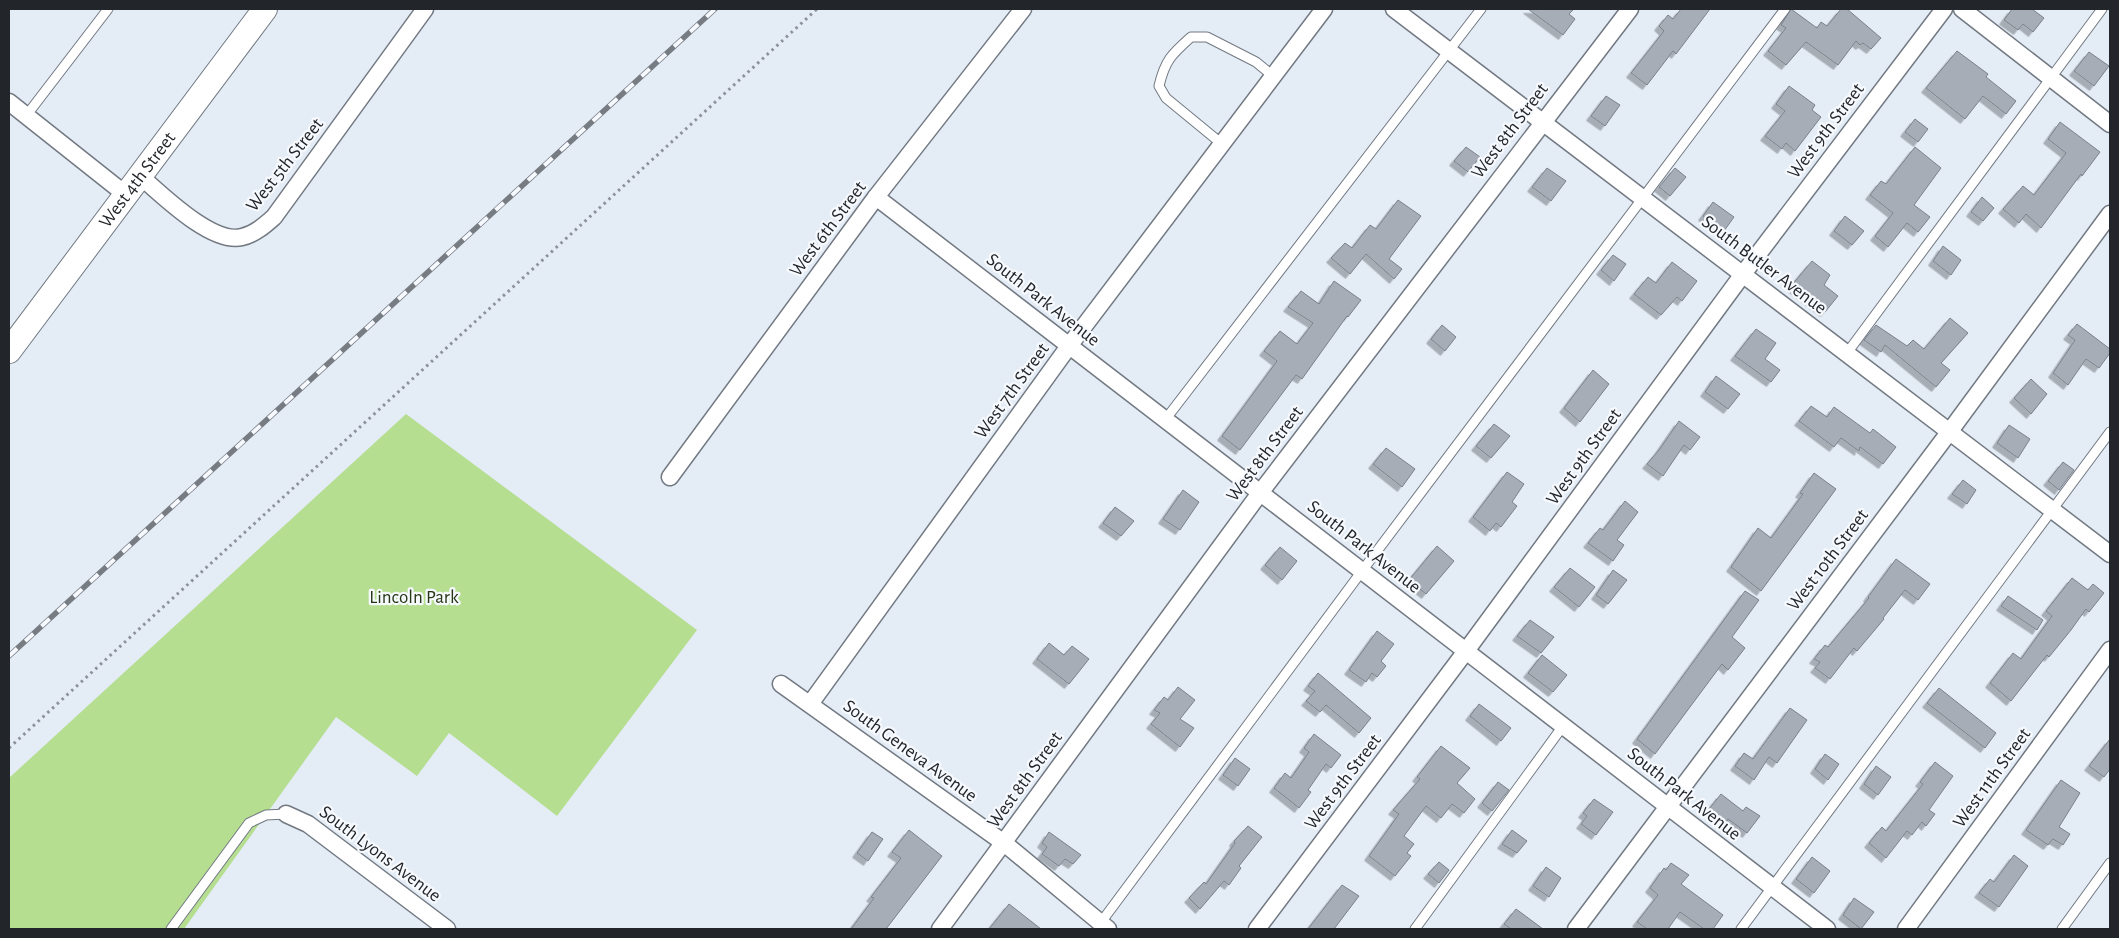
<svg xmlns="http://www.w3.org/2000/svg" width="2119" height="938" font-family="'Alegreya Sans',sans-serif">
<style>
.green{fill:#b5de91}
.building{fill:#a6adb7;stroke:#7a818a;filter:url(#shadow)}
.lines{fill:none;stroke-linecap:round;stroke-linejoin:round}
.service-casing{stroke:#727982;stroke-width:11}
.minor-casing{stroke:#727982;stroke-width:19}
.secondary-casing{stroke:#727982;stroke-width:26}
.path{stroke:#8d929a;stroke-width:3;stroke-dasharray:2.5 4;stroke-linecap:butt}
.service{stroke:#fff;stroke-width:9}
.minor{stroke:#fff;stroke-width:16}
.secondary{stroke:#fff;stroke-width:24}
.rail-casing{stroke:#777c83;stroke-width:5.5}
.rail{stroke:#f6f9fd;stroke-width:4;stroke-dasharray:11;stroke-linecap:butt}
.labels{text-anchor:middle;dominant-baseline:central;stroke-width:4.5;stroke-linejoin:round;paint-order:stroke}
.street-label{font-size:19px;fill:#222529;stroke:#f6f9fd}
.park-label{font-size:19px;fill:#263715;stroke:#f6f9fd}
</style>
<defs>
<filter id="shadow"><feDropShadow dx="-4.5" dy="4.5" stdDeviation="0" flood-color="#0004"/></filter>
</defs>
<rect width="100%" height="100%" fill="#e4ecf6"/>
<polygon class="green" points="406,414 697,630 557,816 449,733 417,776 336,717 184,929 9,929 9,778"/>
<g class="building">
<polygon points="1528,9 1574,9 1569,14 1575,19 1563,35"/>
<polygon points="1681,9 1710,9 1676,54 1673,51 1647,85 1631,73 1664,31 1659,26 1668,15 1673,19"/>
<polygon points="1791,9 1817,28 1821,22 1827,26 1841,9 1847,9 1881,38 1871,49 1863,43 1860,45 1856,41 1838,65 1806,42 1786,65 1768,51 1786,28 1781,25"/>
<polygon points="2012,9 2032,9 2044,18 2033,32 2023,24 2018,30 2004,20"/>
<polygon points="1957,51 1988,74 1986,77 2016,101 2006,114 1983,96 1965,119 1926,88"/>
<polygon points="2089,52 2109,66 2094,86 2074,71"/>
<polygon points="1789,86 1815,105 1812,110 1821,117 1795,151 1786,143 1782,149 1765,136 1785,111 1776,104"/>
<polygon points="1606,96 1620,105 1605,126 1591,116"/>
<polygon points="1915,119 1928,129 1918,142 1905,132"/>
<polygon points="2060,122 2100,152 2082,176 2081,174 2041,228 2026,214 2019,223 2003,209 2023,186 2034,195 2066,153 2048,139"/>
<polygon points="1466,147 1480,157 1468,172 1454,161"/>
<polygon points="1915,147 1941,168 1914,205 1930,217 1918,232 1907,223 1888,247 1875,236 1893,213 1870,195 1881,181 1886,184"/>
<polygon points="1547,168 1566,181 1551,201 1532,187"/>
<polygon points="1675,168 1686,177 1670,196 1659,187"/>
<polygon points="1982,197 1994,208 1983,221 1971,212"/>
<polygon points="1398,200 1421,216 1389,259 1402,269 1394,279 1366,254 1350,274 1331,258 1345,243 1352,248 1370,225 1376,229"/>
<polygon points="1713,202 1734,217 1724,231 1703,216"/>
<polygon points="1845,216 1864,231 1852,245 1834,231"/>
<polygon points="1943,246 1961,260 1951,275 1933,261"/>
<polygon points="1613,255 1626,264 1614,281 1601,270"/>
<polygon points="1812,261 1830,275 1824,285 1838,296 1825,312 1791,286"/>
<polygon points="1672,262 1697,281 1682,301 1677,297 1661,315 1634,294 1648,277 1656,283"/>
<polygon points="1334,281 1361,300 1348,317 1347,316 1302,379 1296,375 1240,450 1222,436 1277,361 1264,351 1280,331 1297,344 1313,323 1288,307 1301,291 1319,304"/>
<polygon points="1950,318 1968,333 1941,363 1950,370 1936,387 1885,345 1881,352 1864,340 1876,325 1907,346 1913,340 1924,349"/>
<polygon points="2077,324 2110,349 2110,353 2099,368 2086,359 2068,385 2053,373 2075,340 2068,335"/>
<polygon points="1442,325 1456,337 1445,351 1431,339"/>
<polygon points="1756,329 1776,343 1765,359 1780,370 1771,382 1735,356"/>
<polygon points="1593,370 1609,384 1580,422 1564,408"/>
<polygon points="1716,376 1740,394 1728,409 1705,392"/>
<polygon points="2031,379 2047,394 2031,414 2014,398"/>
<polygon points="1811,406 1827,417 1834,407 1870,433 1873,429 1896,447 1883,464 1860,447 1859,451 1841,438 1834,447 1799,421"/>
<polygon points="1679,421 1700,437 1690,450 1684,445 1663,476 1647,464 1659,450"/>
<polygon points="1494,424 1510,436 1491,458 1476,446"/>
<polygon points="2009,425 2030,439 2018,458 1997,443"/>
<polygon points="1386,448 1415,469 1402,487 1373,464"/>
<polygon points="2063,462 2074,470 2059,490 2048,481"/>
<polygon points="1507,472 1524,484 1512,502 1517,506 1501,527 1496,523 1490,531 1473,517"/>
<polygon points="1814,473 1836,489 1761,591 1731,567 1758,528 1771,538 1803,494 1800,493"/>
<polygon points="1963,480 1976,490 1967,504 1952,494"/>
<polygon points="1183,490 1199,502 1180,530 1163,519"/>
<polygon points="1625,501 1638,512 1617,540 1624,545 1613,561 1588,543 1600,528 1603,530"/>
<polygon points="1115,507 1134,521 1121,536 1103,523"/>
<polygon points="1437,546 1454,561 1426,594 1409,580"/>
<polygon points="1280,547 1297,561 1282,580 1265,565"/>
<polygon points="1896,559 1930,584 1918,600 1905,590 1883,618 1884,619 1857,651 1854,648 1830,679 1815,668 1820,662 1814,659 1825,645 1828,647 1869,598 1868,597"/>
<polygon points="1570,568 1595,587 1579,607 1554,587"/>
<polygon points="1613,570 1627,580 1608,604 1596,595"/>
<polygon points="2072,578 2088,590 2093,584 2104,593 2089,612 2086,609 2071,630 2049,657 2047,655 2011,701 1990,683 2013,653 2021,659 2052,616 2046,611"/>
<polygon points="1745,591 1759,600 1732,637 1745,648 1728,670 1722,664 1655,754 1637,739"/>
<polygon points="2008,596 2043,620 2037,630 2001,606"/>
<polygon points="1530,620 1554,637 1541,653 1517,636"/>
<polygon points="1377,631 1394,644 1381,661 1386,666 1377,677 1372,673 1366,682 1349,670"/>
<polygon points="1049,643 1064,655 1072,646 1089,659 1069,684 1037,659"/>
<polygon points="1542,655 1567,675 1553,692 1528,673"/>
<polygon points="1318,673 1371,718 1359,733 1326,705 1320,712 1306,701 1315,691 1308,686"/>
<polygon points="1178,687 1195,700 1180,719 1194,728 1180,747 1151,724 1160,713 1154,710 1164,697 1168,700"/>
<polygon points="1939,688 1996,733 1985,748 1927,703"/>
<polygon points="1479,704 1511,728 1501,741 1470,716"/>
<polygon points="1790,708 1807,720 1777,763 1769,757 1754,780 1735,766 1744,753 1753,759"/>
<polygon points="1314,734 1341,755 1331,768 1326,764 1308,790 1311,792 1299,808 1274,788 1285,773 1291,778 1309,752 1304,748"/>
<polygon points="2110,739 2110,769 2104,777 2089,766"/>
<polygon points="1441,746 1470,768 1457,783 1475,799 1464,813 1452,804 1441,818 1426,806 1404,836 1414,844 1407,853 1411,856 1395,876 1369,856 1399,814 1393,810 1420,779 1417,777"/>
<polygon points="1825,754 1839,764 1828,780 1815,769"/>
<polygon points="1235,758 1250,769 1238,786 1223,775"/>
<polygon points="1935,762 1953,776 1929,810 1935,814 1926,826 1922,822 1912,835 1907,831 1886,858 1869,843 1882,827 1886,831 1923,784 1920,782"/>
<polygon points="1876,766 1891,777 1878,795 1864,784"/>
<polygon points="2061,780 2080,793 2059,827 2070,834 2063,845 2053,839 2048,845 2026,830"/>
<polygon points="1498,782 1509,790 1492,811 1482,803"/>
<polygon points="1721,794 1743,811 1746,807 1760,816 1747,833 1728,819 1726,823 1709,809"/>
<polygon points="1594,799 1613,812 1596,835 1581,824 1587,816 1583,813"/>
<polygon points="1248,826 1262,837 1239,866 1241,868 1229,885 1224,881 1200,909 1189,898 1204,882 1206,884 1235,843 1234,841"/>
<polygon points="909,830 942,856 886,929 851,929 874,898 871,897 901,858 892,852"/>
<polygon points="1512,830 1527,841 1517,853 1502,844"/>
<polygon points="872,832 883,839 868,861 857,853"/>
<polygon points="1049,832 1081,855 1073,864 1065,859 1059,866 1042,854 1047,847 1042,843"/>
<polygon points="2014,855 2028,866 1999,907 1979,893 1990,879 1994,882"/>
<polygon points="1812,857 1830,871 1814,893 1796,879"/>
<polygon points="1439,862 1449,870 1439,883 1428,874"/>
<polygon points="1671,863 1689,875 1681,884 1723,915 1713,929 1704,929 1680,912 1668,929 1647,929 1637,922 1658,895 1650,888 1664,868 1666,870"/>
<polygon points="1546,867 1561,878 1549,897 1533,886"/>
<polygon points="1342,885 1359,896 1334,929 1308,929"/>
<polygon points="1854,898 1874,912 1861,929 1843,915"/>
<polygon points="1009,904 1041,929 989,929"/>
<polygon points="1516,909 1543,929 1511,929 1504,924"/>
</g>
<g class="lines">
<defs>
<g id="service">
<polyline points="26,116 108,9"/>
<path d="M1222 144 1166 98 1159 86C1165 60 1172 54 1191 37H1207L1256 62 1273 76"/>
<polyline points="1847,353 2102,9"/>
<polyline points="1165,420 1481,9"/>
<polyline points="1099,925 1362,571 1785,9"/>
<polyline points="171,929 249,823 266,815 286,814"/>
<polyline points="1415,929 1563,726"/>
<polyline points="1741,929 2110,432"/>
<polyline points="2062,929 2110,863"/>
</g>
<g id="minor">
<polyline points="1394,9 2110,554"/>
<polyline points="1962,9 2110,124"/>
<polyline points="9,102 125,194"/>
<path d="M139 175C161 194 212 245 242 237 255 234 265 225 274 217L425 9"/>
<polyline points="876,197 1827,929"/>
<polyline points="670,477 876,197 1023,9"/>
<polyline points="781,684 1004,843 1108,929"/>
<polyline points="810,704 1069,346 1324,9"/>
<polyline points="286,814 308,824 447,929"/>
<polyline points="940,929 1260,493 1630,9"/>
<polyline points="1257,929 1466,651 1743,274 1944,9"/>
<polyline points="1576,929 1950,431 2110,214"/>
<polyline points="1906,929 2110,650"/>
</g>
<g id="secondary">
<path id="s1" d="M9 351 265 9"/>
</g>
</defs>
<use href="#service" class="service-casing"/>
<use href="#minor" class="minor-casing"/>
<use href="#secondary" class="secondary-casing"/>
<polyline class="path" points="9,748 817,9"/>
<use href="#service" class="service"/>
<use href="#minor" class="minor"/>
<use href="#secondary" class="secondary"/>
<defs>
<polyline id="rail" points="9,656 715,9"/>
</defs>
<use href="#rail" class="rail-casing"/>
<use href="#rail" class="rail"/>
</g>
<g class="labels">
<g class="street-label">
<text transform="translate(1510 131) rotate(-53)">West 8th Street</text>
<text transform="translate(1826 131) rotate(-53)">West 9th Street</text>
<text transform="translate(285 165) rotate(-52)">West 5th Street</text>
<text stroke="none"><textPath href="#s1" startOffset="214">West 4th Street</textPath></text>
<text transform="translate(828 229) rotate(-53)">West 6th Street</text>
<text transform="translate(1764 265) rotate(37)">South Butler Avenue</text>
<text transform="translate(1043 300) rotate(38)">South Park Avenue</text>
<text transform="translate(1012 391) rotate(-54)">West 7th Street</text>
<text transform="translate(1265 454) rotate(-53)">West 8th Street</text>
<text transform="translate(1584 457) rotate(-54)">West 9th Street</text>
<text transform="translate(1364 547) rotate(38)">South Park Avenue</text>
<text transform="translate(1828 560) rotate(-53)">West 10th Street</text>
<text transform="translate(910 751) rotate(36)">South Geneva Avenue</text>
<text transform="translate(1992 778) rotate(-54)">West 11th Street</text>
<text transform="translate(1025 780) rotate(-54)">West 8th Street</text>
<text transform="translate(1343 782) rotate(-53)">West 9th Street</text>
<text transform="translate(1684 794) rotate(38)">South Park Avenue</text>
<text transform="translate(380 854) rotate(37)">South Lyons Avenue</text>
</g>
<g class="park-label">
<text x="414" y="597">Lincoln Park</text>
</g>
</g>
<rect width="2119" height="938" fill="none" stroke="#222529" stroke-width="20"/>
</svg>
